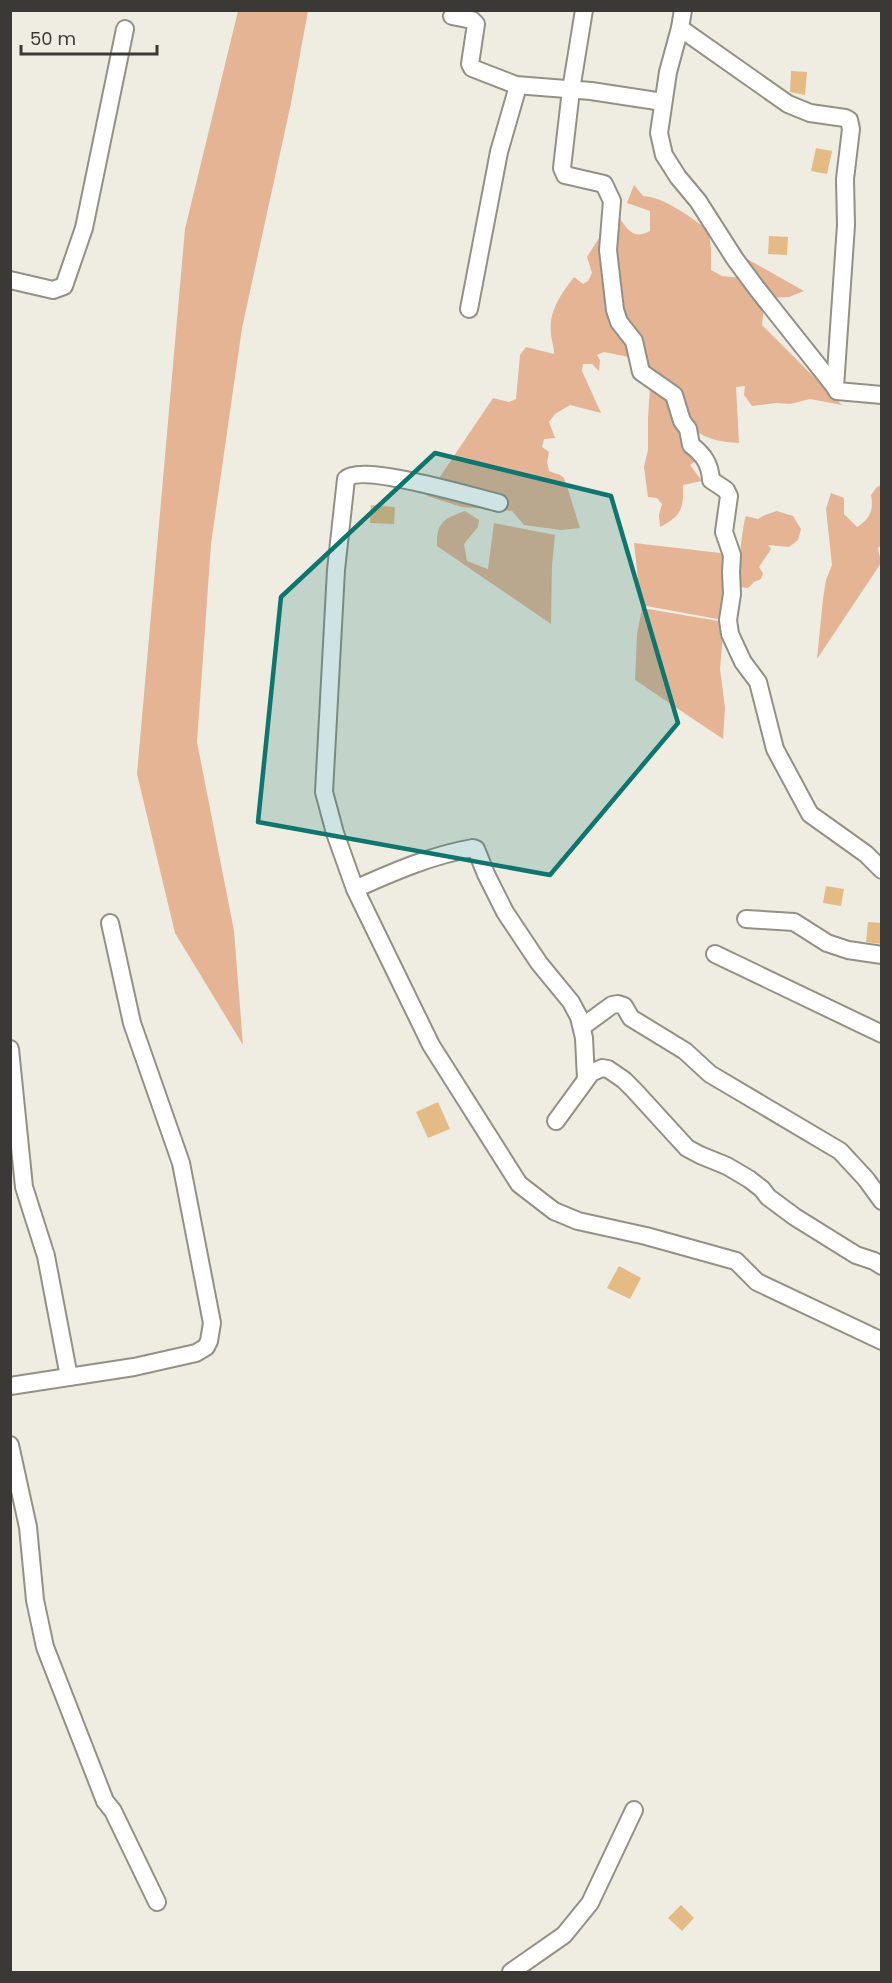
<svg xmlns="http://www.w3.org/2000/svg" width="892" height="1983" font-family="Poppins,sans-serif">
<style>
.green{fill:#e4b495}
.building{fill:#e4bb84}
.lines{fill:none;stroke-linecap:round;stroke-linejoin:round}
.street-casing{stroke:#939086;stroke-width:20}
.street{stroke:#fff;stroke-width:16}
.marked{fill:#0f766e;fill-opacity:0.2;stroke:#0f766e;stroke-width:4.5;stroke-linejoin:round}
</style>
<rect width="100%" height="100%" fill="#efece1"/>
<g class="green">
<polygon points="238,11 308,11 291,103 242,328 211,544 197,742 234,931 243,1045 175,933 137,774 185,229"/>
<path d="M634 185 643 196C667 198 689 217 709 230L711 250V270L722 276 742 278V256L804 291 789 297 765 298 762 325 842 405 810 399 790 404 776 403 752 406 744 395 745 386 736 387 739 443C721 442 708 440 693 429L698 459 690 465 702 481 683 485C684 509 681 516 660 527L659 515 662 504 657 498 648 497 644 467 648 450V418L650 388 638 359 604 352 597 355 600 360 599 371 592 364H583L582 371 601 413 570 405 555 414 549 422 555 438 544 439 542 447 549 452 547 462 549 471C553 473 560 474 563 477 566 479 577 520 580 528L561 530 524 525 512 511 462 507 427 496 493 398 509 402 516 399 520 355 526 347 554 354C554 346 552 342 551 335 548 312 561 294 574 277L583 284 588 281 592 273 587 257 615 213C626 224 630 242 650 231V211L627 203Z"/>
<path d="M881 485V545L878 548 881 563 817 659 823 599 826 580 832 565 826 509 831 493 844 498V514L857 527C870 519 874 510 871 495L877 487Z"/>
<path d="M465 511 479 520 478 527 464 544 467 561 488 569 494 523 555 535 552 565 551 624 437 546C436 523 444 518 465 511Z"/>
<path d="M777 511 793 516 801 529 798 540 789 547 768 545 771 549 759 567 763 573 761 579 754 582 748 588 740 587C737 579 742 525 746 516L758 519 765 515Z"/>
<polygon points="634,543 729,554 723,620 641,605"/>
<polygon points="642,608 724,622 720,669 725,708 723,739 635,680 637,634"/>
</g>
<g class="building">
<polygon points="791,71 807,72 805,95 790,92"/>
<polygon points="816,148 832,151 827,174 811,171"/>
<polygon points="769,236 788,237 787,255 768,254"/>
<polygon points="371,505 395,507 394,524 370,523"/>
<polygon points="826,886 844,889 841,906 823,903"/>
<polygon points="868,922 882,923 882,944 866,942"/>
<polygon points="438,1102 450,1129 428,1138 416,1112"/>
<polygon points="619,1266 641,1278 630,1299 607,1288"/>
<polygon points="681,1905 694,1918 682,1931 668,1918"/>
</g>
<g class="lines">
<defs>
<g id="street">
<path d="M584 10 571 90 562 168 565 175 604 184 612 201 608 250 615 310 619 322 634 341 641 372 674 395 682 421 688 429 691 445C704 455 710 464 711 480L726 490 729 496 724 532 732 555 731 572 732 594 728 620 730 634 743 662 758 682 775 749 810 814 866 854 882 870"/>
<polyline points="683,10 680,28 788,104 810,113 845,118 849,120 851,129 845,179 846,225 835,387 837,391 882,395"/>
<polyline points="452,16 472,20 476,24 470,64 472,68 516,85 591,91 663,102"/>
<polyline points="680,28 668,72 659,133 664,155 678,177 698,201 735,259 758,290 835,387"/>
<polyline points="10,280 53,290 64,286 84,228 125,29"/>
<polyline points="469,309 499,152 516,93 516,85"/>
<path d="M499 503C474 497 362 463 346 479L336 570 324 792 335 833 355 889 431 1045 519 1184 554 1211 578 1221 646 1236 736 1261 757 1282 882 1341"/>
<path d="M355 889C393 872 432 855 473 848L476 849 486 874 505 912 539 963 571 1002 579 1017 584 1038 586 1079"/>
<polyline points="746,919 794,922 827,943 848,950 882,955"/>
<polyline points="715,954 882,1034"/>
<polyline points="582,1027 612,1005 618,1004 624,1006 631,1018 685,1051 710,1074 840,1151 866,1179 882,1201"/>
<polyline points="10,1049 24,1187 46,1256 69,1377"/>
<polyline points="556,1121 591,1073 602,1068 608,1069 624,1080 634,1090 687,1148 700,1155 727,1166 749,1179 762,1189 768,1197 795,1217 856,1255 874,1261 882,1266"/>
<polyline points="10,1386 134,1367 196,1353 206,1347 209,1341 212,1323 181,1163 132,1023 110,923"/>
<polyline points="10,1445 28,1527 35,1600 45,1647 105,1801 113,1811 157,1902"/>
<polyline points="511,1972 564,1935 590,1903 634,1810"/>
</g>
</defs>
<use href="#street" class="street-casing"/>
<use href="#street" class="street"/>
</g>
<path class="marked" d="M435 453 611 496 678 723 550 875 258 822 281 597Z"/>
<rect width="892" height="1983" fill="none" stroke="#3a3935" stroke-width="24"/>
<path d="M21 45v9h136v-9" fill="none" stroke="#3a3935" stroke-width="3"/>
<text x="30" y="45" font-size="18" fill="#3a3935" stroke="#efece1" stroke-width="4.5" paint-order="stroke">50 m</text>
</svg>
